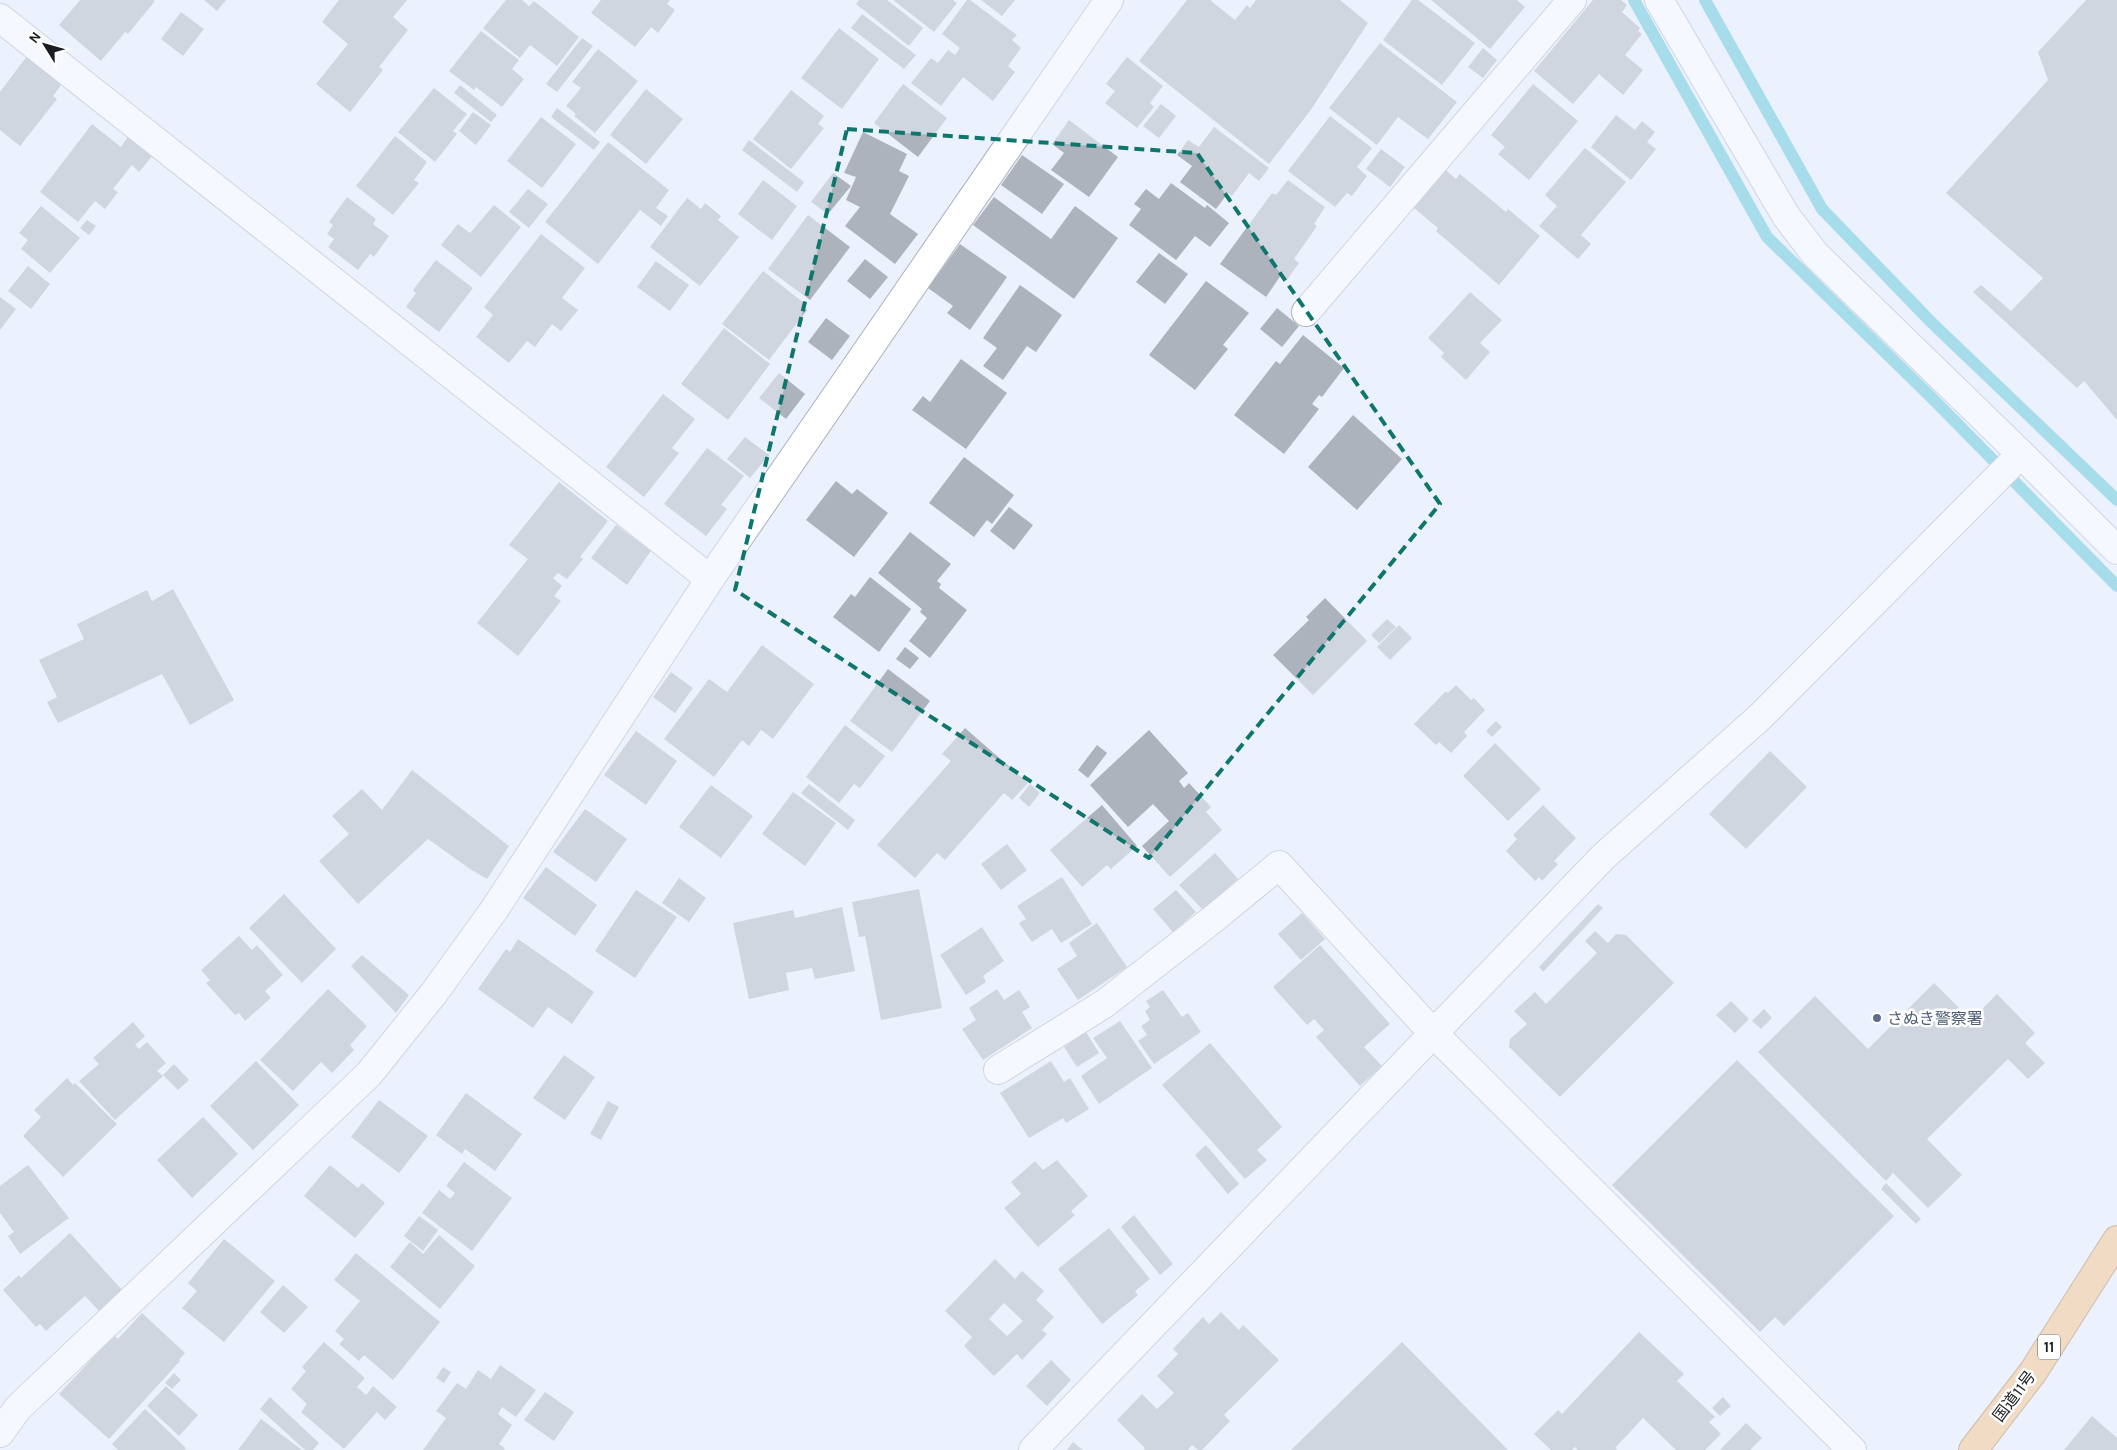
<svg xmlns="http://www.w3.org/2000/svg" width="2117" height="1450" font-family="Karla,'Noto Sans JP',sans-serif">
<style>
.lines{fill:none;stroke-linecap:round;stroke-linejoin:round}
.stream{stroke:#53c2d3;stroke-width:12}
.building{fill:#adb3bd;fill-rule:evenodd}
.minor-casing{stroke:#acb2bd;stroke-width:30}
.trunk-casing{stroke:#a77b49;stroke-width:30}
.minor{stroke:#fff;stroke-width:28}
.trunk{stroke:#f6be7f;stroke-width:28}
.marked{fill:none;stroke:#0f766e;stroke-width:4;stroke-dasharray:10 6;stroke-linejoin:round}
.service-dot{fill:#5c6f8a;stroke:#fff;stroke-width:2}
.labels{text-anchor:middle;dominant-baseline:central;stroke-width:5;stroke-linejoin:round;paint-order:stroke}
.shield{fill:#fff;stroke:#5f6062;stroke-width:1}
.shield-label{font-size:15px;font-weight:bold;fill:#1a1c1f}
.service-label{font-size:16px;fill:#4e5e75;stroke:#fff;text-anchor:start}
.street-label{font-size:16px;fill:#1a1c1f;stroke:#fff}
</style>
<rect width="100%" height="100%" fill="#ecf2fd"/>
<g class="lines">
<g class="stream">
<polyline points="1634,0 1767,237 1933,399 2117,586"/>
<polyline points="1705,0 1822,209 1931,322 2117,500"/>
</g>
</g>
<g class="building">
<polygon points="80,0 153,0 155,1 128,34 125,32 101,61 59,25"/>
<polygon points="204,0 226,0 217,11"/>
<polygon points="339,0 407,0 393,17 408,30 379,67 383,70 350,112 316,84 348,44 322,22"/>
<polygon points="506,0 522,0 529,6 534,1 579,37 557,66 530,45 520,58 483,28"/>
<polygon points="601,0 670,0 667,4 675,10 658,33 651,27 635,47 591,13"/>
<polygon points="859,0 887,0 923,28 909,46 856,4"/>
<polygon points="893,0 953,0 957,3 934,32"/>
<polygon points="967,0 970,0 1017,35 1012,40 1021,48 1008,66 1015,72 993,101 963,77 941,106 911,83 931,58 938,63 948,50 955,55 960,48 942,34"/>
<polygon points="981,0 1015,0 1002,16"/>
<polygon points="1187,0 1212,0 1211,1 1235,20 1247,5 1250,8 1256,0 1340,0 1368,23 1310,111 1269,164 1139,61"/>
<polygon points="1412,0 1418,0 1475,43 1442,85 1383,40"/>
<polygon points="1431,0 1517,0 1525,7 1490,49"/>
<polygon points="1593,0 1621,0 1627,5 1622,12 1640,28 1638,31 1642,34 1625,55 1643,70 1623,95 1599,74 1573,104 1534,71"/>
<polygon points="2086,0 2117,0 2117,420 2084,381 2077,388 1973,292 1981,285 2011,311 2043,278 1946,193 2048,80 2038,52"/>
<polygon points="181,12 204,29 183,56 161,39"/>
<polygon points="862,14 916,55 904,69 851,28"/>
<polygon points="839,28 879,59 842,109 801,78"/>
<polygon points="481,31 519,60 512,69 524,79 502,107 476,87 474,90 449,71"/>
<polygon points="582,38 593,46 557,92 546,84"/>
<polygon points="1380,43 1457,102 1428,139 1398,117 1377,145 1329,108"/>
<polygon points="1483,48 1497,60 1483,78 1468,67"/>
<polygon points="598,49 638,81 595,133 574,116 576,114 566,106 581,88 572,82"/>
<polygon points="27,56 62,84 53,96 57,99 20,146 0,130 0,92"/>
<polygon points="1127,57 1163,86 1150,103 1154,107 1137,128 1105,103 1115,91 1106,84"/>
<polygon points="903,84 947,118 918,157 874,123"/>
<polygon points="1533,84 1578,121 1529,180 1498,154 1505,147 1491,135"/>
<polygon points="460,85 497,115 491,122 454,93"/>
<polygon points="434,88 467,114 453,131 457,134 435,162 398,132"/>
<polygon points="646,89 683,119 646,164 610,135"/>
<polygon points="791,90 824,116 818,124 824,128 791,169 753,139"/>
<polygon points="1161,104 1176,116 1159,138 1143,126"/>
<polygon points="557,108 600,142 594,150 551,117"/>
<polygon points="473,112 491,125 476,145 459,131"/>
<polygon points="1616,115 1635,130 1642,121 1655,132 1647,142 1656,149 1631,180 1591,147"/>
<polygon points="1330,116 1372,148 1357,167 1367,176 1352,196 1347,193 1335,207 1288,171"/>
<polygon points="541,117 576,144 542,188 507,161"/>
<polygon points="1069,120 1118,157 1089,197 1051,170 1064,153 1052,144"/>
<polygon points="92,124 121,147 129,135 154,154 139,172 132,165 113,189 118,192 105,209 95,201 78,222 40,192"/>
<polygon points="1214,127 1269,168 1259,181 1249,173 1232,196 1228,193 1216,209 1180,182 1192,166 1177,155 1188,140 1199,147"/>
<polygon points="863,132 907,154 899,171 909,176 890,214 918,234 895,264 845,226 860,207 846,200 856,177 844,173"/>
<polygon points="395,136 427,162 414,180 419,183 393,215 356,186"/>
<polygon points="749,140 804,182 797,192 742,150"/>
<polygon points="608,142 669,190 656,208 668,216 661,226 640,210 598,264 545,222"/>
<polygon points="1585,148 1626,182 1581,235 1591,244 1578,259 1539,226 1557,206 1545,195"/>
<polygon points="1381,149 1405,167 1390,187 1366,169"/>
<polygon points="1022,155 1064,184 1042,214 1001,185"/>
<polygon points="1446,170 1456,179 1460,174 1506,212 1508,209 1540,236 1499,285 1436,231 1438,228 1414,208"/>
<polygon points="833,173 851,186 828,214 811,202"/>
<polygon points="763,180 797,206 772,240 738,214"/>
<polygon points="1288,180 1325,207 1314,224 1317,226 1294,259 1299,263 1287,280 1281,275 1266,297 1220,264 1272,193 1276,195"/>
<polygon points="1171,183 1205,208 1207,205 1229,223 1210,247 1195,236 1176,260 1129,225 1141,209 1134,204 1146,189 1159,199"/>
<polygon points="528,189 548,204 529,228 509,212"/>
<polygon points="347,197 376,219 373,224 389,236 374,257 370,254 358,270 328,247 334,239 327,234 333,225 329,222"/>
<polygon points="994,197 1051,239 1075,206 1118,238 1074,299 973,225"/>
<polygon points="687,198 701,209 705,203 721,216 718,220 739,237 700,286 650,247"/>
<polygon points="494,205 521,227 481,277 441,245 458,224 470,233"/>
<polygon points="41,206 80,238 50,273 21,249 28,240 19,233"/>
<polygon points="808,215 850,247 810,300 768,269"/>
<polygon points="87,220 96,226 89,235 80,228"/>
<polygon points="541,234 585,268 562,298 578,310 561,331 552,324 535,347 527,341 509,363 476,337 493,315 484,307"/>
<polygon points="960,244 1007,277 970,330 947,313 953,306 928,288"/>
<polygon points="1159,253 1188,274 1165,304 1136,282"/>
<polygon points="865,259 888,277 870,299 847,281"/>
<polygon points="436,260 473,288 439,332 406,307 416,293 413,290"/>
<polygon points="656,261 689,285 670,311 637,287"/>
<polygon points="28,266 50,284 31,309 8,291"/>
<polygon points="763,271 804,303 802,306 807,310 769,360 722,324"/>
<polygon points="1206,281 1249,313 1223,345 1228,349 1195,390 1149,355"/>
<polygon points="1020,285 1062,315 1036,352 1027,346 1003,380 983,366 997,348 983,338"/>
<polygon points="1470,292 1502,320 1480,343 1490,352 1466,380 1441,357 1444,353 1428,338"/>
<polygon points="0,297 16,309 0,330"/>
<polygon points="1277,308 1299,326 1282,347 1260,329"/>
<polygon points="826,318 850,336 832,360 808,342"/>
<polygon points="724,328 770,364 728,420 681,384"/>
<polygon points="1303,335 1344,368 1322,397 1319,395 1312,404 1319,409 1284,454 1234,415 1276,361 1280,364"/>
<polygon points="961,359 1007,393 966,449 912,410 923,396 930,402"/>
<polygon points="779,373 805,394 786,419 759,398"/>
<polygon points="663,394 695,419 672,448 679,453 644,497 606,467"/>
<polygon points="1353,415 1402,459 1357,510 1308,467"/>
<polygon points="745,437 769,455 750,478 727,459"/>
<polygon points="707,448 744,476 721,505 727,509 706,536 664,504"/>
<polygon points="964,457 1014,495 992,524 987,520 974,537 929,503"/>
<polygon points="836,481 852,494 857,489 888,513 854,557 806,520"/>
<polygon points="559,482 608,521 580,557 583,559 567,579 558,573 553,578 562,586 554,596 561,601 518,656 477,623 528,559 509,545"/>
<polygon points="1009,507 1033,525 1014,550 990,531"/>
<polygon points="616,525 651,551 627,585 591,558"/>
<polygon points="910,532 951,564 937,581 941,584 939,588 967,610 930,658 909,641 927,618 920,612 922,609 878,573"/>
<polygon points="870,577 911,609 879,652 833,617 851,594 855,597"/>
<polygon points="173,589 234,700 190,725 162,674 58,723 47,702 57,697 39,660 84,639 77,624 147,590 152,601"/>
<polygon points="1325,598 1367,641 1313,695 1273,655 1309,620 1306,617"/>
<polygon points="1387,619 1396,627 1379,643 1371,635"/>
<polygon points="1399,625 1412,638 1390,660 1377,647"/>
<polygon points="762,645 814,684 773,739 761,730 749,746 742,740 714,777 664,739 709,679 727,692"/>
<polygon points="905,647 919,658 910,669 896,659"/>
<polygon points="888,669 930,701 892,752 850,721"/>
<polygon points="671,672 693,688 675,713 653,697"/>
<polygon points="1456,685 1471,700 1474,698 1485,710 1464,732 1467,736 1451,753 1439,742 1436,745 1414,724 1446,691 1448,693"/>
<polygon points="1496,721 1502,727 1492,737 1486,731"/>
<polygon points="845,725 885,756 860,788 854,784 839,803 806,777"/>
<polygon points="965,728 1028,783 1012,800 1004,793 945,860 937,853 915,878 877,845 951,761 942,754"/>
<polygon points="1149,730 1188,773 1179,781 1184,788 1189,783 1211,807 1206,812 1222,830 1170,877 1142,846 1169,821 1153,804 1128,827 1090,785"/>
<polygon points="636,731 677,761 646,805 604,775"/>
<polygon points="1495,743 1541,789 1508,821 1463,776"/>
<polygon points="1097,745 1107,753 1088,778 1078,770"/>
<polygon points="1770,751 1807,787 1746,849 1709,814"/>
<polygon points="412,770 509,846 487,879 470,869 428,839 358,904 319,861 349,834 332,816 362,789 382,810"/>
<polygon points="809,784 855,820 848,830 801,793"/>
<polygon points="1030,784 1040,793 1029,807 1019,798"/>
<polygon points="711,785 753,816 721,858 679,827"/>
<polygon points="793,792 836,823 805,866 762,834"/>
<polygon points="1102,805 1137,846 1111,869 1107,865 1082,887 1050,850"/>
<polygon points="1543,805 1576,838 1554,861 1558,864 1542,881 1539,877 1535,881 1506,851 1517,839 1513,835"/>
<polygon points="585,809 627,839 596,882 553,852"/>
<polygon points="1007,844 1027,870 1001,890 981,864"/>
<polygon points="1215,853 1238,879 1203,910 1179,885"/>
<polygon points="546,867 597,905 575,936 523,898"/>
<polygon points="1062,877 1092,924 1061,943 1052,929 1032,942 1019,923 1026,919 1017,906"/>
<polygon points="679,878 706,898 689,922 662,903"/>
<polygon points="919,889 942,1008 881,1020 865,936 859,937 852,902"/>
<polygon points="636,890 677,917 635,978 595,951"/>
<polygon points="1176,890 1196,912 1173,932 1153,909"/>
<polygon points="284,894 336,949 302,983 249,928"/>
<polygon points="1598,904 1603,908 1543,972 1539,967"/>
<polygon points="842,907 855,971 815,979 812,968 786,973 789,990 749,999 733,923 793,910 795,918"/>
<polygon points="1302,913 1325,939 1301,960 1278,934"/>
<polygon points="1097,923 1127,967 1078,1000 1057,969 1077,956 1069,943"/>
<polygon points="982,927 1004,961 983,976 986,982 966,995 940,955"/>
<polygon points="1595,931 1608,943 1616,934 1626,935 1674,983 1560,1097 1509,1047 1510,1039 1527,1024 1514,1011 1535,992 1546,1004 1597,953 1585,941"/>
<polygon points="239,936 252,950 257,945 283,975 265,991 271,998 245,1021 239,1013 235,1015 206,983 210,980 201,970"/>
<polygon points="518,939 594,992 572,1024 548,1007 533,1028 478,989 506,949 510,952"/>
<polygon points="1320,945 1390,1024 1364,1047 1382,1066 1360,1086 1316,1037 1324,1030 1314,1019 1307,1025 1273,987"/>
<polygon points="362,955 409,995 396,1013 351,966"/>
<polygon points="1934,983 1971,1020 1997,994 2035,1033 2025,1043 2045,1063 2028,1079 2008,1059 1927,1139 1962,1175 1928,1208 1893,1173 1886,1181 1758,1052 1815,996 1868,1049"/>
<polygon points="328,989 367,1026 350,1045 354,1050 332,1073 321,1062 293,1091 260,1060"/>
<polygon points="997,989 1004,1000 1019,990 1030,1007 1022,1012 1032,1028 983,1060 962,1029 976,1020 969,1008"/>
<polygon points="1163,990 1182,1017 1188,1013 1201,1032 1154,1064 1138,1041 1147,1035 1141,1026 1150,1020 1145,1011 1150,1007 1146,1001"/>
<polygon points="1731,1001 1749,1019 1735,1033 1716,1015"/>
<polygon points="1764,1009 1772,1018 1761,1029 1752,1021"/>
<polygon points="1120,1021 1152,1068 1099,1104 1081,1076 1107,1058 1093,1038"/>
<polygon points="133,1022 145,1036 135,1045 139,1049 147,1042 166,1063 157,1071 163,1076 115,1120 79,1081 99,1064 93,1058"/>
<polygon points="1086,1032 1099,1053 1077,1067 1064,1047"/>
<polygon points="1210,1043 1282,1127 1257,1150 1267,1160 1245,1179 1162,1085"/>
<polygon points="564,1055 595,1077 565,1120 533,1098"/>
<polygon points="1737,1060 1894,1216 1784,1326 1775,1317 1760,1332 1612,1185"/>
<polygon points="256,1061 299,1105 253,1150 210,1106"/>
<polygon points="1051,1061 1064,1082 1070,1078 1089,1109 1066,1123 1063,1118 1029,1138 1000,1093"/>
<polygon points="174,1064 189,1080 178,1090 163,1075"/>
<polygon points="67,1078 73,1085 75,1083 117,1124 63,1177 23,1136 41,1117 34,1110"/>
<polygon points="466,1093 522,1134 495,1171 465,1149 462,1154 436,1135"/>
<polygon points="379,1100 428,1136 399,1173 351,1137"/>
<polygon points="608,1101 619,1107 601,1140 590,1134"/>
<polygon points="203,1117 238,1154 192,1198 157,1160"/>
<polygon points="1206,1145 1239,1184 1228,1194 1195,1155"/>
<polygon points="1057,1160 1088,1196 1071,1211 1075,1215 1038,1247 1004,1208 1021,1194 1011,1182 1035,1161 1043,1170"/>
<polygon points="464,1162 512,1198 472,1251 422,1213 439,1190 450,1199 455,1193 446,1186"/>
<polygon points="28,1165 69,1218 20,1254 8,1236 14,1232 0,1213 0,1186"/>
<polygon points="330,1165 358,1188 362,1183 385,1203 355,1238 304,1196"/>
<polygon points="1886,1183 1921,1219 1916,1224 1881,1189"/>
<polygon points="1134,1215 1173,1264 1160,1275 1121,1227"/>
<polygon points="419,1216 438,1230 423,1251 404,1236"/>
<polygon points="1109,1228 1150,1279 1135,1291 1138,1295 1102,1324 1058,1269"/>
<polygon points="70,1233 124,1292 101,1313 85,1296 46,1331 40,1324 36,1327 3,1290 19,1275 21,1278"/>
<polygon points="439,1235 475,1266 440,1309 390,1267 410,1242 423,1254"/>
<polygon points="224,1239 275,1281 224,1342 182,1308 197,1291 188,1283"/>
<polygon points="356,1253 440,1322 393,1380 364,1355 359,1361 339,1344 344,1339 335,1331 360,1301 334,1280"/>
<path d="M995 1259 1015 1279 1022 1271 1044 1291 1036 1300 1054 1317 1042 1330 1047 1334 1022 1360 1017 1354 994 1376 964 1346 972 1337 945 1311ZM1004 1303 1023 1321 1007 1336 989 1319Z"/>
<polygon points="283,1285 308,1307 284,1333 260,1312"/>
<polygon points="1221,1312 1239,1330 1243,1325 1279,1360 1224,1415 1230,1421 1202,1450 1198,1450 1192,1445 1188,1450 1144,1450 1145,1448 1117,1420 1142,1394 1157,1409 1174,1393 1157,1376 1178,1354 1173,1349 1203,1317 1209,1324"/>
<polygon points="142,1313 185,1353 179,1360 180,1361 109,1439 59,1394 114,1335 118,1339"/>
<polygon points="1639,1332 1684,1374 1677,1381 1715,1417 1709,1422 1721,1434 1705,1450 1676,1450 1643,1418 1615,1448 1617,1450 1578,1450 1575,1447 1572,1450 1551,1450 1534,1434 1558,1410 1562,1414"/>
<polygon points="324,1342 365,1378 357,1387 366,1395 373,1386 397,1407 385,1420 377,1412 344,1449 301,1412 307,1404 291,1389 306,1371 302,1367"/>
<polygon points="1402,1342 1508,1450 1291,1450"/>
<polygon points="1051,1360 1071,1380 1047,1406 1026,1386"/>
<polygon points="500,1365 536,1390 516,1417 502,1407 498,1414 512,1425 499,1444 505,1448 504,1450 423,1450 446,1418 436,1411 457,1383 466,1389 478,1370 491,1379"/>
<polygon points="443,1367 451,1372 444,1383 436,1378"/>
<polygon points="174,1373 181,1380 172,1389 165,1383"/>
<polygon points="166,1386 198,1415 179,1436 147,1406"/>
<polygon points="545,1392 574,1412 554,1441 524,1420"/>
<polygon points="270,1397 319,1443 313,1450 305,1450 260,1409"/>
<polygon points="1723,1397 1731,1406 1720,1416 1712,1408"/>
<polygon points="145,1409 186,1448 184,1450 118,1450 112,1444"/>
<polygon points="2092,1416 2117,1438 2117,1450 2064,1450"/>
<polygon points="261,1419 302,1450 238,1450"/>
<polygon points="1746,1423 1762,1438 1750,1450 1720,1450"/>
<polygon points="1073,1442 1083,1450 1067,1450"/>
</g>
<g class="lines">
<defs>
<g id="minor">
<polyline points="1659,0 1786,216 1815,254 2021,454 2117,550"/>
<polyline points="0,18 710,579"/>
<polyline points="1306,312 1572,0"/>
<polyline points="998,1070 1104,1004 1212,920 1279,865 1433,1033 1852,1450"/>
<polyline points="0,1433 18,1408 369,1074 434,993 494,910 710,579 1109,0"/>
<polyline points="1033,1450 1603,857 1761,716 2021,454"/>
</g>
<polyline id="trunk" points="1973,1450 2033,1372 2117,1240"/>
</defs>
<use href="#minor" class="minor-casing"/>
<use href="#trunk" class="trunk-casing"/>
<use href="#minor" class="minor"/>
<use href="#trunk" class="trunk"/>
</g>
<path d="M0 0H2117V1450H0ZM847 129 1197 153 1440 504 1149 858 735 590Z" fill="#ecf2fd" fill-opacity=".55" fill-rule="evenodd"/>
<path class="marked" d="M847 129 1197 153 1440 504 1149 858 735 590Z"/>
<circle class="service-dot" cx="1877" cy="1018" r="5"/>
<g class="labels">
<rect class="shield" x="2038" y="1334.5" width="22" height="25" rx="4"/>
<g class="shield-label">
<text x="2049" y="1347">11</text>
</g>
<g class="service-label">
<text x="1887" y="1018">さぬき警察署</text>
</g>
<g class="street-label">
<text transform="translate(2014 1396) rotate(-53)">国道11号</text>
</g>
</g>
<g transform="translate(45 45) rotate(307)" stroke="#ffffff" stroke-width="4" paint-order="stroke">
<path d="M0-4L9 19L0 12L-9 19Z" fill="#1a1c1f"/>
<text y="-8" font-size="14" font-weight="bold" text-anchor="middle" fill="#1a1c1f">N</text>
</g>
</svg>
